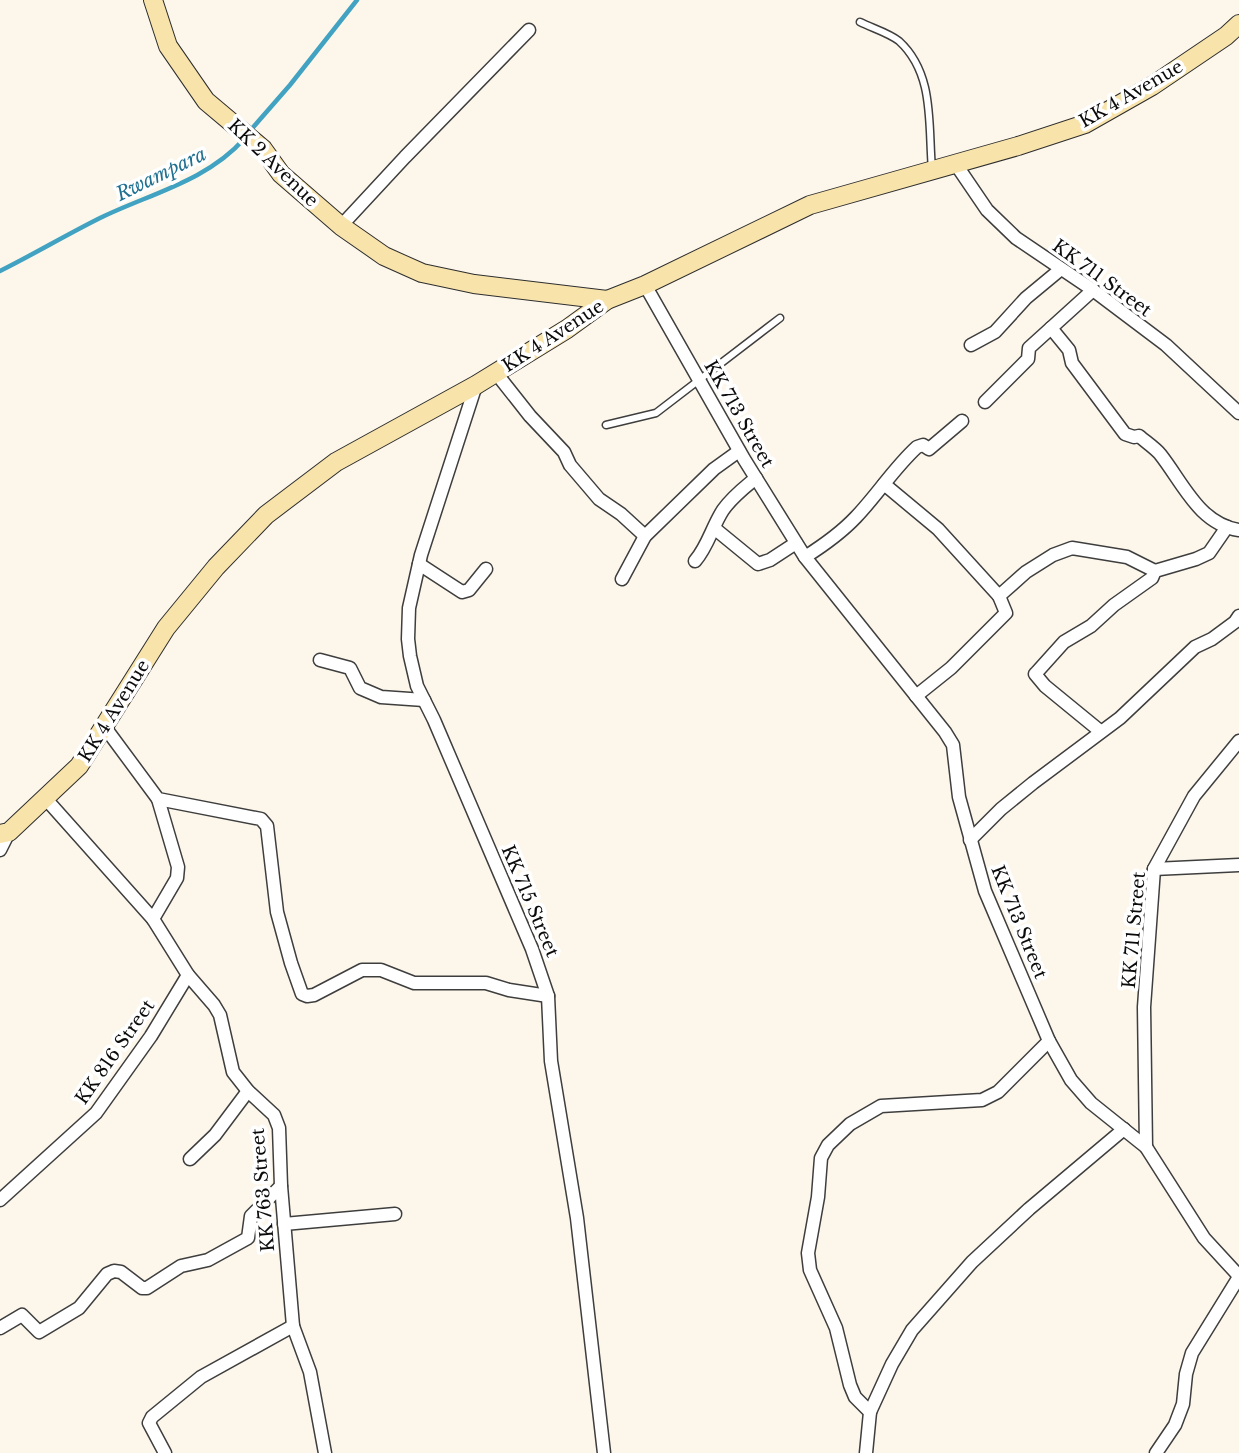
<svg xmlns="http://www.w3.org/2000/svg" width="1239" height="1453" font-family="'Libre Baskerville',serif">
<style>
.lines{fill:none;stroke-linecap:round;stroke-linejoin:round}
.stream{stroke:#41a2c1;stroke-width:4.5}
.lane-casing{stroke:#3e3e3e;stroke-width:9}
.street-casing{stroke:#3e3e3e;stroke-width:15}
.secondary-casing{stroke:#2d2d2d;stroke-width:20}
.lane{stroke:#fff;stroke-width:6}
.street{stroke:#fff;stroke-width:12}
.secondary{stroke:#f8e3ab;stroke-width:18}
.labels{text-anchor:middle;dominant-baseline:central;stroke-width:7;stroke-linejoin:round;paint-order:stroke}
.street-label{font-size:18px;fill:#0b0b0b;stroke:#fff}
.water-label{font-size:19px;font-style:italic;fill:#207191;stroke:#fff}
</style>
<rect width="100%" height="100%" fill="#fdf7eb"/>
<g class="lines">
<g class="stream">
<polyline points="249,132 290,85 357,0"/>
<path d="M0 271C34 254 66 235 100 218 149 194 207 181 244 139"/>
</g>
<defs>
<g id="lane">
<path d="M860 22C872 28 889 33 899 41 935 74 928 125 932 169"/>
<polyline points="606,425 656,413 780,318"/>
</g>
<g id="street">
<polyline points="955,163 987,210 1016,238 1093,290 1166,345 1239,413"/>
<polyline points="341,226 405,157 529,30"/>
<polyline points="645,285 744,459 805,557 945,732 953,745 959,797 985,891 1049,1041 998,1092 982,1100 881,1106 850,1124 828,1145 821,1158 818,1197 808,1253 810,1270 836,1328 850,1385 855,1397 870,1412 866,1453"/>
<path d="M1051 328 1069 350 1072 363 1125 434 1134 437 1139 436C1146 442 1155 448 1160 454 1183 483 1199 524 1239 530"/>
<polyline points="971,345 995,332 1026,298 1061,269"/>
<polyline points="496,373 530,416 564,452 570,465 599,499 621,514 645,536"/>
<polyline points="476,385 421,555 409,608 408,639 410,656 417,686 434,720 532,949 548,996 551,1061 577,1218 604,1453"/>
<polyline points="985,402 1028,359 1029,348 1093,290"/>
<polyline points="884,484 938,529 999,596 1026,572 1053,555 1072,548 1127,557 1155,571"/>
<polyline points="714,528 758,564 770,560 796,543"/>
<path d="M805 557C824 545 841 533 856 517 878 494 894 468 917 447L923 445 929 449 962 421"/>
<path d="M695 561C708 546 712 527 723 510 732 497 744 488 756 478"/>
<polyline points="419,564 462,592 469,590 486,569"/>
<polyline points="622,579 645,536 714,469 739,451"/>
<polyline points="320,660 350,668 360,688 381,697 424,700"/>
<polyline points="916,696 951,668 1006,613 999,596"/>
<polyline points="104,726 158,799 261,819 267,826 277,912 291,963 302,994 307,996 314,995 362,970 381,970 414,983 486,983 509,990 548,996"/>
<polyline points="1100,731 1045,686 1035,674 1037,672 1064,642 1091,626 1114,605 1152,578 1155,571 1196,559 1209,553 1227,527"/>
<polyline points="46,799 153,919 188,975 214,1005 220,1015 233,1072 248,1091 274,1115 279,1128 281,1186 293,1326 310,1372 325,1453"/>
<polyline points="970,840 1001,809 1033,783 1120,718 1195,647 1212,639 1235,622 1239,616"/>
<polyline points="0,850 9,832"/>
<polyline points="1154,869 1239,865"/>
<polyline points="153,919 177,878 178,867 158,799"/>
<polyline points="1049,1041 1071,1080 1091,1103 1146,1147 1204,1238 1239,1276"/>
<polyline points="1146,1147 1144,1007 1154,869 1194,796 1239,741"/>
<polyline points="190,1159 215,1135 248,1091"/>
<polyline points="0,1200 96,1113 151,1036 188,975"/>
<polyline points="284,1224 395,1214"/>
<polyline points="0,1328 22,1315 39,1332 79,1308 107,1274 114,1271 121,1272 142,1288 147,1288 181,1266 208,1260 248,1238 251,1216 281,1186"/>
<polyline points="870,1412 892,1364 912,1330 972,1262 1029,1209 1124,1129"/>
<polyline points="165,1453 149,1423 152,1417 201,1377 293,1326"/>
<polyline points="1156,1453 1175,1425 1183,1404 1186,1374 1192,1353 1239,1277"/>
</g>
<g id="secondary">
<polyline points="153,0 168,46 206,101 263,149 281,174 341,226 384,256 422,273 474,284 607,300"/>
<polyline points="0,834 9,832 79,766 166,628 216,567 266,515 336,462 476,385 567,329 607,300 645,285 810,205 1018,146 1085,124 1152,86 1226,36 1239,24"/>
</g>
</defs>
<use href="#lane" class="lane-casing"/>
<use href="#street" class="street-casing"/>
<use href="#secondary" class="secondary-casing"/>
<use href="#lane" class="lane"/>
<use href="#street" class="street"/>
<use href="#secondary" class="secondary"/>
</g>
<g class="labels">
<g class="street-label">
<text transform="translate(1131 94) rotate(-30)">KK 4 Avenue</text>
<text transform="translate(273 163) rotate(44)">KK 2 Avenue</text>
<text transform="translate(1102 278) rotate(36)">KK 711 Street</text>
<text transform="translate(553 336) rotate(-33)">KK 4 Avenue</text>
<text transform="translate(739 414) rotate(60)">KK 713 Street</text>
<text transform="translate(114 711) rotate(-58)">KK 4 Avenue</text>
<text transform="translate(530 901) rotate(67)">KK 715 Street</text>
<text transform="translate(1019 922) rotate(68)">KK 713 Street</text>
<text transform="translate(1134 930) rotate(-85)">KK 711 Street</text>
<text transform="translate(115 1052) rotate(-55)">KK 816 Street</text>
<text transform="translate(263 1190) rotate(-95)">KK 763 Street</text>
</g>
<g class="water-label">
<text transform="translate(161 174) rotate(-26)">Rwampara</text>
</g>
</g>
</svg>
